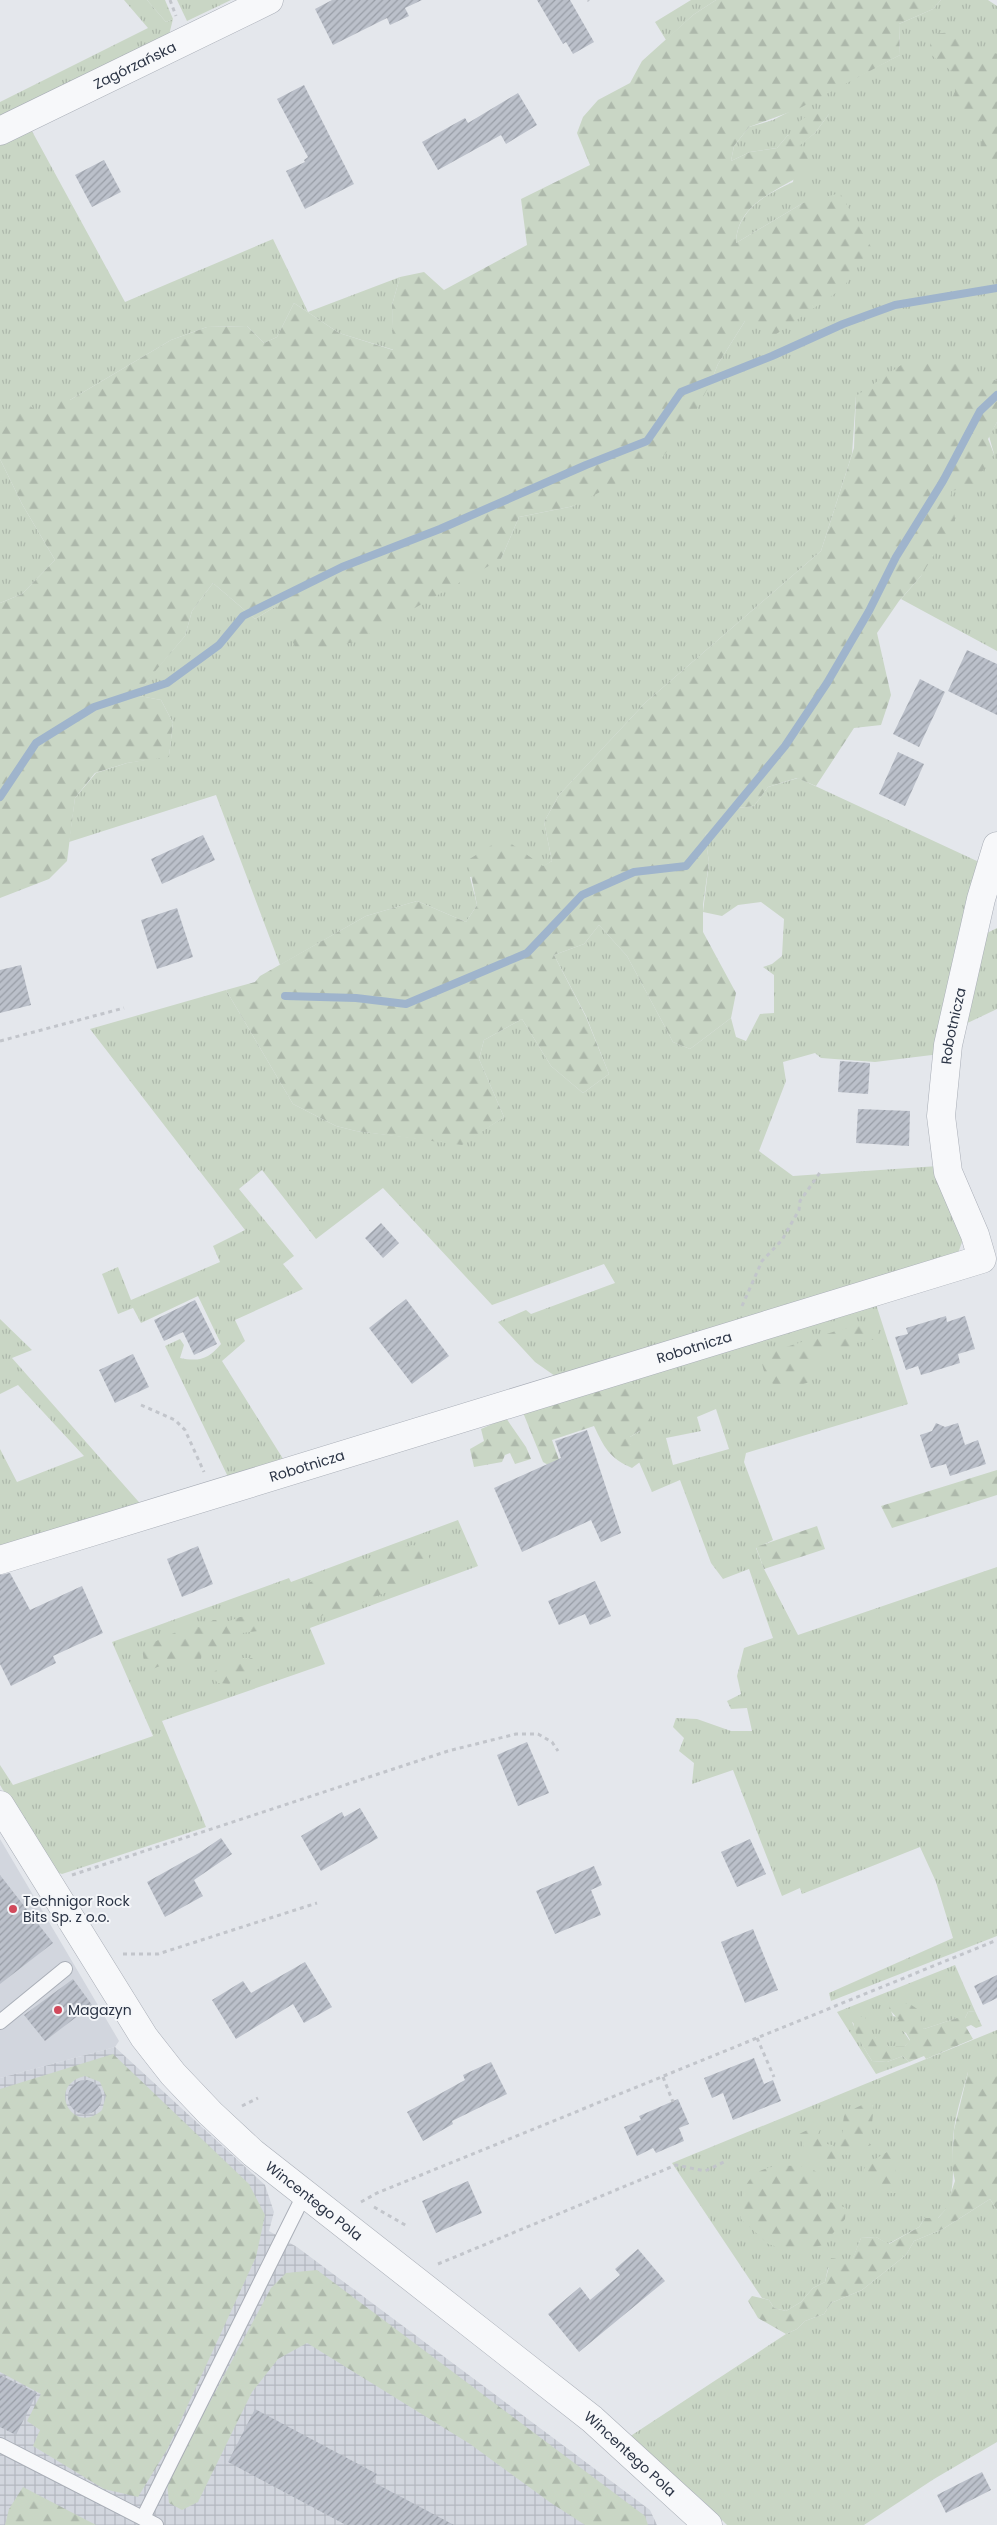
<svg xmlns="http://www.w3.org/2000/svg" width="997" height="2525" font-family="Poppins,sans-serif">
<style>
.built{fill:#d2d6de}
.industrial{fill:url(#industrial-grid)}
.grass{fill:url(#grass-tufts);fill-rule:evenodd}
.forest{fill:url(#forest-firs);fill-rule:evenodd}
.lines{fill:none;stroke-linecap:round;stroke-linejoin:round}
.stream{stroke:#9fb4cc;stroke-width:8}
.building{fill:url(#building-hatch)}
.service-casing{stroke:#a9aeb7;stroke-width:16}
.minor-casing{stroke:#a9aeb7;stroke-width:29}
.tertiary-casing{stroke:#a9aeb7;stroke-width:29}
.path{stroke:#c2c5cb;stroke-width:3;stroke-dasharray:4 4;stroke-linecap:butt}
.service{stroke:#f7f8fa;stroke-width:14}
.minor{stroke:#f7f8fa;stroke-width:28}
.tertiary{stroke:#f7f8fa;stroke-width:28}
.poi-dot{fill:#d1495b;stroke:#f4f6f9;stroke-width:2}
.labels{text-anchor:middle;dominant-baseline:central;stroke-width:4;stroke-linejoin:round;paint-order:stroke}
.street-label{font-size:14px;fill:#2b3445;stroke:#f4f6f9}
.poi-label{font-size:14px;fill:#2b3445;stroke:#f4f6f9;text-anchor:start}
</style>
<defs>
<pattern id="industrial-grid" width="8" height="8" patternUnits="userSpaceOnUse" patternTransform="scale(1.25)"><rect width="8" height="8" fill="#d2d6de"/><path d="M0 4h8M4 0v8" fill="none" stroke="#b4b8c0"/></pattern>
<pattern id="grass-tufts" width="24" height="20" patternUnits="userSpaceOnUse" patternTransform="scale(1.25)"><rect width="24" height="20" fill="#c9d6c5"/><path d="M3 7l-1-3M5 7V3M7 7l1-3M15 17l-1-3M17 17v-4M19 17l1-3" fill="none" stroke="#adb8ab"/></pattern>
<pattern id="forest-firs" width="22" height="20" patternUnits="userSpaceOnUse" patternTransform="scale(1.25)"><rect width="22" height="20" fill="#c9d6c5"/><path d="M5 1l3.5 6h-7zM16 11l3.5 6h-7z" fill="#adb8ab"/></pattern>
<pattern id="building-hatch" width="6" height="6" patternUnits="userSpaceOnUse" patternTransform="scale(1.25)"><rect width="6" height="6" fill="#bbc0ca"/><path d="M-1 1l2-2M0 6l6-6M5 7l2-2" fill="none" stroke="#989da6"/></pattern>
</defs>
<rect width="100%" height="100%" fill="#e4e7ec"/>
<polygon class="built" points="0,1839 119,2041 115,2047 0,2078"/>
<polygon class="industrial" points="115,2047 265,2185 274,2212 269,2231 297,2247 650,2510 657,2525 0,2525 0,2078"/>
<g class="grass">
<polygon points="124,0 147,0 166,22 173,19 169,35 0,116 0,102 148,28"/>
<polygon points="177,0 231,0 187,21"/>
<polygon points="691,0 716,0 693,15 666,40 655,22"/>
<path d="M941 0H988L997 6V381L991 379 856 396 852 454 821 551 646 702 559 795 544 822 552 861 544 866 470 877 477 905 466 922 417 901 366 916 280 965 216 795 69 842 75 798 96 773 127 763 169 756 173 723 161 700 134 695 185 636 192 611 213 583 255 619 276 606 501 559 519 517 574 506 710 384 718 364 745 321 803 203 736 243C737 210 766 194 793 182L798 146 815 133 829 114 791 138 788 135 777 148 750 152 731 161 734 146 749 127 773 120 900 55 899 24 933 9Z"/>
<polygon points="27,122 125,302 273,239 308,312 400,277 392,305 394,350 339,333 294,303 277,337 264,343 247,326 207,327 171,340 70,400 44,419 0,422 0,136"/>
<polygon points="997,422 997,651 901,599 921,576 951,491 994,454 989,436"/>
<polygon points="0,459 22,504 55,560 22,594 0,603"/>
<path d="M798 778 979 862 940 1054 875 1062 821 1058 815 1053 783 1062 786 1081 759 1151 793 1176 938 1166 966 1231 957 1256 555 1376 535 1362 498 1322 526 1310 531 1314 615 1283 604 1264 492 1305 383 1188 316 1239 262 1170 239 1189 294 1256 283 1264 303 1289 235 1320 245 1341 222 1361 285 1462 230 1481 165 1346 180 1339 184 1345 180 1358C199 1362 209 1359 221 1344L198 1296 141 1323 133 1308 118 1314 102 1274 118 1267 131 1300 220 1262 213 1246 245 1230 90 1029 226 990 293 1104 336 1126 356 1131 462 1144 504 1117 479 1059 484 1040 522 1019 551 1066 583 1093 609 1074 586 1016 554 955 584 944 599 925 627 956 673 1042 690 1049 731 1018 736 1037 746 1041 760 1014 774 1013V975L763 967 772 964 782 956 784 919 761 902 738 905 722 916 703 912 709 862 705 835 738 808 754 806 768 787Z"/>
<polygon points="997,928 997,1009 957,1028 979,937"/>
<path d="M875 1301 908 1404 746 1453 744 1462 773 1540 756 1548 764 1569 798 1635 997 1567V1936L831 2001 829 1993 953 1938 936 1882 920 1847 802 1894 800 1888 782 1896 733 1770 692 1784 694 1763 679 1751 684 1738 673 1727 676 1718 697 1719 731 1731H752L747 1708 731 1709 727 1701 741 1694 737 1676 744 1648 773 1638 749 1569 723 1579 711 1563 680 1480 652 1492 639 1462 644 1459 630 1444V1437L640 1431 638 1398 629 1378ZM716 1409 729 1449 673 1465 666 1438 701 1431 697 1417Z"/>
<polygon points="0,1319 32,1350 12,1358 145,1509 0,1554 0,1449 17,1482 84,1456 18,1385 0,1394"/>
<polygon points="458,1520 478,1566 310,1628 325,1664 162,1721 206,1827 62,1874 51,1870 0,1785 0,1765 13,1785 153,1736 112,1642 289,1578 291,1582"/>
<polygon points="955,1965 975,2011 968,2012 965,2018 957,2018 924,2029 891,2011 893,2016 898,2017 902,2029 910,2041 905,2046 888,2046 852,2022 863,2046 872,2061 887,2062 903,2056 909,2062 876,2074 837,2012"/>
<path d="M997 2030V2072H968C963 2091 957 2109 954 2129 950 2158 958 2181 946 2209 944 2212 940 2215 938 2218H925L919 2227 888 2244 876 2237 861 2238 852 2261 828 2268 825 2282 813 2288 801 2302 786 2311 774 2308 769 2300 762 2298 672 2163Z"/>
<polygon points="990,2199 997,2210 997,2442 934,2479 864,2525 727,2525 701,2499 629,2437 786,2334 797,2329 805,2321 824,2314 831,2303 862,2290 906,2255 914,2241 943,2229"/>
</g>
<g class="forest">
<polygon points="147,0 165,0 173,19 166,22"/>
<path d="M716 0H941L933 9 899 24 900 55 798 109 749 127 734 146 731 161 750 152 777 148 788 135 791 137 801 120 820 109 829 114 815 133 799 146 807 155 810 169C782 190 737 201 736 243L803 203 840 193 871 247 843 288 772 337 745 321 718 364 710 384 690 422 661 459 574 506 519 517 501 559 355 642 298 653 276 606 255 619 213 583 192 611 185 636 135 695 161 700 173 723 169 757 127 763 95 773 75 798 67 861 49 879 0 898V603L22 594 55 560 22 504 0 459V422L30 406 44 418 57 393 70 400 171 340 207 327 247 326 264 343 277 337 294 303 339 333 393 350 392 305 400 277 424 272 444 290 527 245 521 199 590 165 577 133 583 117 598 100 630 83 642 61 693 15Z"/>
<polygon points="953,32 966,52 982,48 997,54 997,175 980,156 983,134 988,126 973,118 961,118 949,103 955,93 954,73 929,53 932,34"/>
<polygon points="904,363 954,363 997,381 997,422 988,439 994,454 972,487 951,491 955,520 921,576 899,601 877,633 891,695 881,725 854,728 816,786 797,778 768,787 754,806 738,808 705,835 709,862 703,905 703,932 736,993 731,1018 690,1049 673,1042 627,956 599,925 584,944 554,955 586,1017 609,1074 583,1093 551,1066 522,1019 484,1040 479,1059 504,1117 462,1145 356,1131 336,1126 293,1104 226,990 255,982 260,976 366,916 417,901 466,922 477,905 468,860 503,838 543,866 552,861 544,822 559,795 646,702 821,551 854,448 856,396"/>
<path d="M872 1323 879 1330 877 1339 855 1343 843 1353 831 1349C819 1366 812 1357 810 1382 782 1391 764 1391 761 1355L839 1330Z"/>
<path d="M629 1378 652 1423 630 1437V1444L640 1448 644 1459 632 1468C609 1458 604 1447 594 1426L552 1440 562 1468 550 1466 543 1462 522 1410Z"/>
<polygon points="506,1418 526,1447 531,1459 515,1464 510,1453 505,1455 502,1462 474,1467 470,1449 484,1441 481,1429"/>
<polygon points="997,1470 997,1495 892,1528 881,1506"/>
<polygon points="817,1526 825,1549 764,1569 756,1547"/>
<polygon points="412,1545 423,1547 430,1559 418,1575 404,1585 365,1601 343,1614 324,1615 312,1619 308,1617 306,1608 310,1600 304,1589 308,1583 377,1555"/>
<path d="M249 1616 259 1623 258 1631 242 1633 231 1639H227L223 1647 213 1652H202L201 1659 191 1662 174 1660 148 1671C145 1663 140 1654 145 1646L192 1625 202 1628 213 1620H220L224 1623 240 1617Z"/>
<polygon points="242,1658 252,1658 260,1668 229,1684 218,1683 214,1679 214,1672 222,1666"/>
<path d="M891 2003 910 2004 920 2011 921 2026 924 2029 957 2018H965L968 2012 975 2011 982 2026 976 2028 971 2025 966 2027 973 2039 926 2059 924 2056 909 2062 903 2056 887 2062 872 2061C865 2048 850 2031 854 2015L865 2017 867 2026 876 2038 882 2037 888 2046H905L910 2040 906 2033 897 2028 896 2022 899 2020 889 2009Z"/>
<path d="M113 2054 249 2184 265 2215 256 2257 168 2448 138 2497 104 2489 33 2446 40 2430 27 2421 41 2394 0 2372V2089ZM85 2076 100 2082 106 2096 102 2110C73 2137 45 2085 85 2076Z"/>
<polygon points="968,2072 997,2072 997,2210 990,2199 943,2229 914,2241 906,2255 862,2290 831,2303 824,2314 805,2321 797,2329 786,2334 758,2318 748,2301 752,2296 769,2300 774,2308 786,2311 801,2302 813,2288 825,2282 831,2258 852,2260 861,2238 876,2237 889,2244 919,2227 925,2218 938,2218 945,2210 955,2181 952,2166 954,2130"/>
<path d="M874 2103 872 2123 864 2130 863 2134 871 2145 846 2155 839 2145C845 2135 841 2124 845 2113L864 2104Z"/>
<path d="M816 2126 820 2130 817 2136 822 2143 832 2145 838 2150 840 2157C816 2171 806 2157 799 2134Z"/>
<path d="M887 2152 894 2155 896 2164V2193C881 2194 867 2186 863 2170 869 2162 879 2157 887 2152Z"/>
<path d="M800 2166C813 2167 819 2172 825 2184L820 2198 846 2208 845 2219 823 2245 804 2250 790 2251 768 2244 741 2219C738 2198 745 2174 768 2168 778 2165 790 2166 800 2166Z"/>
<polygon points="317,2270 645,2516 648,2525 585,2525 551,2503 470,2444 307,2343 278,2359 252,2392 198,2502 182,2510 169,2503 167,2482 271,2288 286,2273"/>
<polygon points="23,2487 96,2525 5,2525 9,2509"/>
</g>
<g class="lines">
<g class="stream">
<polyline points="0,797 36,743 94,707 167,683 219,645 243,616 342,567 440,529 586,465 647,441 681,392 772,356 843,324 895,305 997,288"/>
<polyline points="285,996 356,998 406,1004 527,953 582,895 634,872 686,866 785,746 827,683 869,611 896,557 943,481 980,411 997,395"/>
</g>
</g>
<g class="building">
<polygon points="332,0 422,0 405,8 409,16 390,25 387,18 333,45 315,9"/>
<polygon points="537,0 570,0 594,42 573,54 566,42 563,44"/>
<polygon points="304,85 354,184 305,209 286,171 305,162 304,160 308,157 277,99"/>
<polygon points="518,93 537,125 506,144 501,135 438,170 422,142 465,118 468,123"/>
<polygon points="104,160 121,192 92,207 75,175"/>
<polygon points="967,650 997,664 997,715 948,691"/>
<polygon points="920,679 945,692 919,747 893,734"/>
<polygon points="898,752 924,764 905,806 879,794"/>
<polygon points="203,835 215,860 162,884 151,859"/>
<polygon points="177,908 193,957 157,969 141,920"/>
<polygon points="21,965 31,1005 0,1013 0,970"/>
<polygon points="840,1061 870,1063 868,1094 838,1092"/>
<polygon points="858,1109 910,1111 909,1146 856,1143"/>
<polygon points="381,1223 399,1243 383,1258 365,1238"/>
<polygon points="406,1299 449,1356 412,1384 369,1328"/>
<polygon points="195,1300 217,1344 194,1355 183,1332 164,1341 154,1320"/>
<polygon points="946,1316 947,1322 965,1316 975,1349 958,1354 960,1363 921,1375 918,1366 906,1370 895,1337 908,1334 906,1328"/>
<polygon points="133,1354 149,1387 115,1403 99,1370"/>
<polygon points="936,1423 945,1427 958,1423 965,1445 978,1440 986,1464 950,1476 946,1464 931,1468 920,1435 932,1431"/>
<polygon points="587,1430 621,1533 601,1542 591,1520 522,1552 494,1488 561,1458 555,1441"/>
<polygon points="198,1546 213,1584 182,1597 167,1559"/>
<polygon points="10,1573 30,1610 82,1586 103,1633 53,1656 56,1663 11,1686 0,1664 0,1575"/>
<polygon points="595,1581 611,1616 590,1625 585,1614 559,1625 548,1601"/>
<polygon points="527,1742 549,1793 518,1806 497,1755"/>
<polygon points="360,1808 378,1838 321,1871 301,1836 342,1812 344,1817"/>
<polygon points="221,1838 232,1854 194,1880 203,1896 165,1917 147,1882 199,1853"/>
<polygon points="750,1839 766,1874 737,1887 721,1852"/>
<polygon points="594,1866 602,1885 591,1890 601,1915 555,1934 536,1891"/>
<polygon points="0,1875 53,1943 0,1984"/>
<polygon points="753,1929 778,1990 745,2003 721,1942"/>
<polygon points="305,1962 332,2007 304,2023 293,2004 236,2039 212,2000 243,1981 251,1993"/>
<polygon points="997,1975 997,1998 983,2005 974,1986"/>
<polygon points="73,1979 92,2005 45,2041 24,2015"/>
<polygon points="754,2058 764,2084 773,2080 781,2101 733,2120 723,2093 712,2098 704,2078"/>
<polygon points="491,2062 507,2094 452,2121 453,2124 423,2141 407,2112 465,2080 463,2075"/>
<circle cx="85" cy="2097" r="17"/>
<polygon points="678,2099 689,2124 679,2128 684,2141 656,2153 653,2148 637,2156 624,2127 641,2120 639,2116"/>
<polygon points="468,2181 482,2213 436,2233 422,2201"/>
<polygon points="638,2249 665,2281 579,2352 548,2314 580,2287 590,2300 620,2275 615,2269"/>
<polygon points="0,2375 37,2393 16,2435 0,2427"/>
<polygon points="255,2409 377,2474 373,2482 454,2525 346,2525 228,2462"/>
<polygon points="982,2472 991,2490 946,2513 937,2495"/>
</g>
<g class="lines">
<defs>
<g id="service">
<polyline points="0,2022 65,1969"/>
<polyline points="0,2445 156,2525"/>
<polyline points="143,2518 305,2193"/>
</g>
<g id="minor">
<path id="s1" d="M0 131 269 0"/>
<path id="s2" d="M0 1560 982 1259 975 1235 948 1172 941 1116 948 1045 981 899 997 846"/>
</g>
<g id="tertiary">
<path id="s3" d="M0 1805 144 2037 173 2074 210 2113 253 2153 592 2419 708 2525"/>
</g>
</defs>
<use href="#service" class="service-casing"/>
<use href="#minor" class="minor-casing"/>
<use href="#tertiary" class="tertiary-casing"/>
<g class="path">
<polyline points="170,0 176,16"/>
<polyline points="588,0 589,1"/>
<polyline points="0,1041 124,1008"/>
<polyline points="742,1306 762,1261 782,1240 799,1210 800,1201 821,1171"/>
<polyline points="141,1405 175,1420 185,1430 204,1472"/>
<polyline points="72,1875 448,1751 516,1734 538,1734 552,1742 558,1751"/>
<polyline points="123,1954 158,1954 317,1903"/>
<polyline points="757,2038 774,2077"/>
<polyline points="663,2077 673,2102"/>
<polyline points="242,2106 258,2098"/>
<polyline points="361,2202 377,2193 997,1940"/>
<polyline points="374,2207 407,2226"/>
<polyline points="438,2264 676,2165 705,2171 726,2161"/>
</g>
<use href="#service" class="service"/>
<use href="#minor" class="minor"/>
<use href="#tertiary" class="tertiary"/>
</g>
<g class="poi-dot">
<circle cx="13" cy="1909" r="5"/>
<circle cx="58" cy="2010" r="5"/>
</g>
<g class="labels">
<g class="street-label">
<text stroke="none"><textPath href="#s1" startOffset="150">Zagórzańska</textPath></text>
<text stroke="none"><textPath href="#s2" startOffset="1268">Robotnicza</textPath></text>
<text stroke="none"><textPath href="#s2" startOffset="726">Robotnicza</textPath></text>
<text stroke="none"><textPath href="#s2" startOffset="321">Robotnicza</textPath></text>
<text stroke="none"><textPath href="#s3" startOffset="510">Wincentego Pola</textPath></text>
<text stroke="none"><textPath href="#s3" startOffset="915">Wincentego Pola</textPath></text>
</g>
<g class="poi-label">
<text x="23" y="1901">Technigor Rock<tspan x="23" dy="16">Bits Sp. z o.o.</tspan></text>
<text x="68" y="2010">Magazyn</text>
</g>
</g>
</svg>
